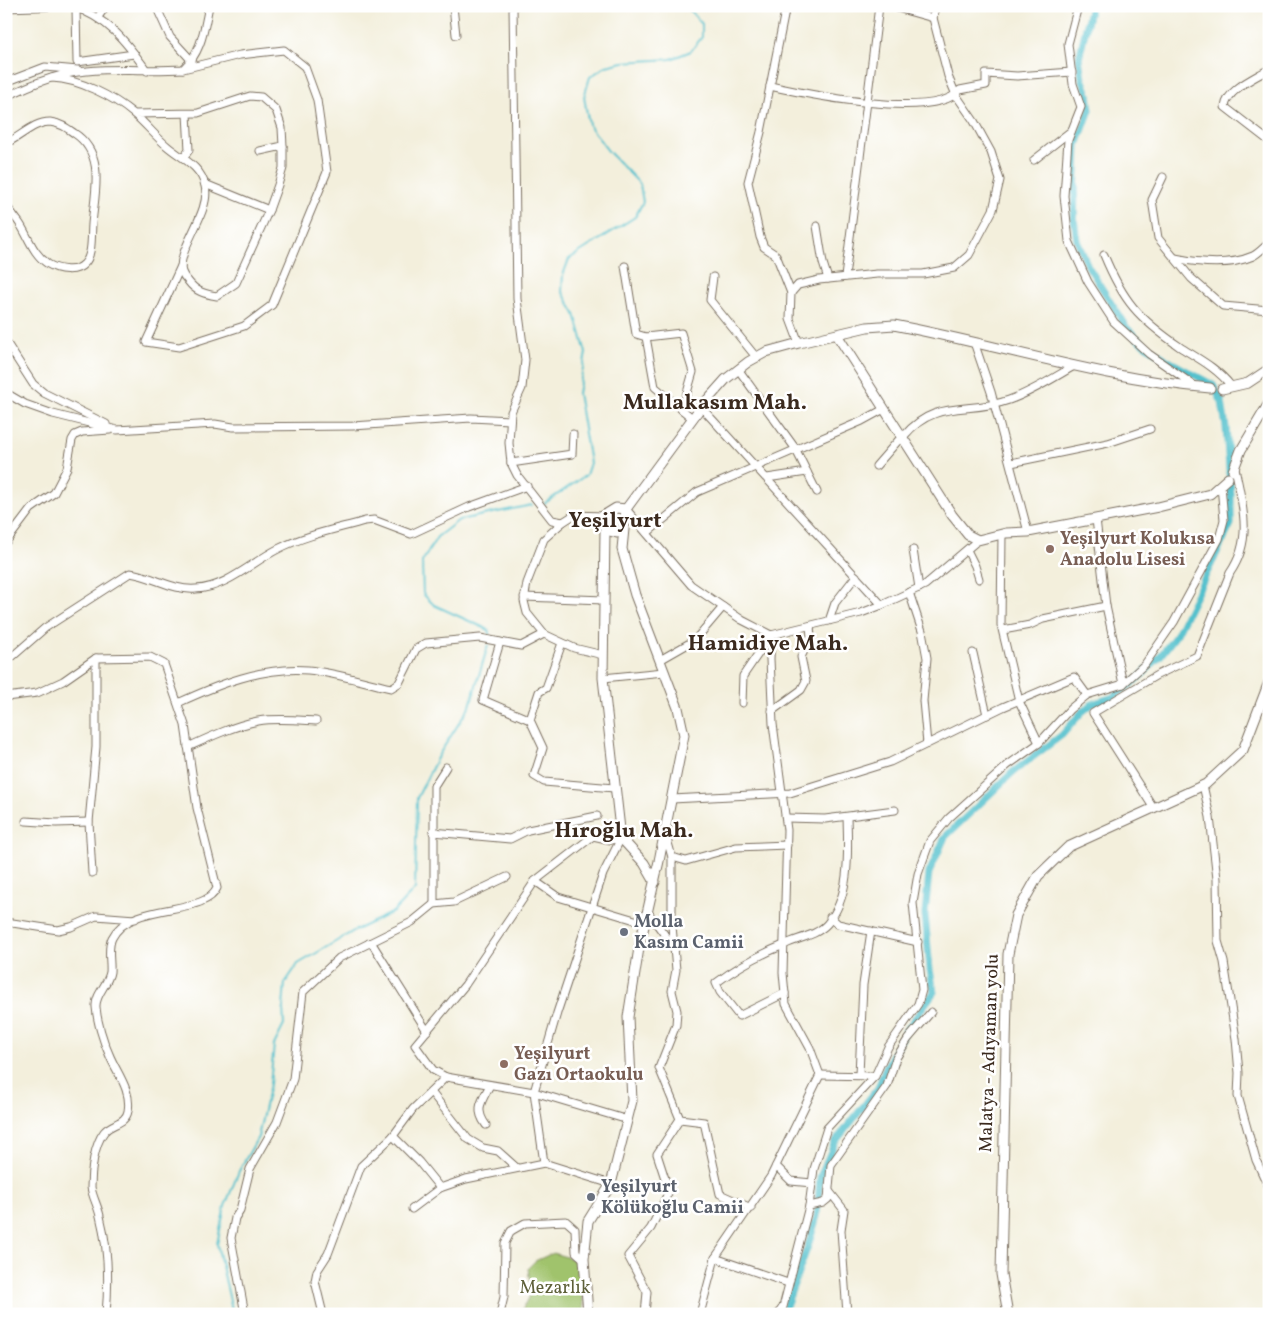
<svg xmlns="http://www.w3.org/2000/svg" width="1275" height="1320" font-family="Vollkorn,serif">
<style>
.green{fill:#a0c36c;stroke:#6e7645}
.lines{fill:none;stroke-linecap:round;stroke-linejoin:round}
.stream{stroke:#54c1cd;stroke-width:2}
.canal{stroke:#54c1cd;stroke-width:7}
.minor-casing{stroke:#7b6f60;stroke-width:9}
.major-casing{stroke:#7b6f60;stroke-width:11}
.minor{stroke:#fff;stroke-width:7}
.major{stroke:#fff;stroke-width:9}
.education-dot{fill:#8d6e63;stroke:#fff;stroke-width:2}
.worship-dot{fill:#6b7280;stroke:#fff;stroke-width:2}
.labels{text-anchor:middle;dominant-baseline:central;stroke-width:5;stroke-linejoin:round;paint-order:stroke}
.education-label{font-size:18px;font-weight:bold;fill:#785e54;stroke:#fff;text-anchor:start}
.worship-label{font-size:18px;font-weight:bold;fill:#5b616d;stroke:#fff;text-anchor:start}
.street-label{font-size:18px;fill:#3b2a1e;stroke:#fff}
.park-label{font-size:18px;fill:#5e6039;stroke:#fff}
.district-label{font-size:22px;font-weight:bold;fill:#3b2a1e;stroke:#fff}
</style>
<rect width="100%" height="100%" fill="#fff"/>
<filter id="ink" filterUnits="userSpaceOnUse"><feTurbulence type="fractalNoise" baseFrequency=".02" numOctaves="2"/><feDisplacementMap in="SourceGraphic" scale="10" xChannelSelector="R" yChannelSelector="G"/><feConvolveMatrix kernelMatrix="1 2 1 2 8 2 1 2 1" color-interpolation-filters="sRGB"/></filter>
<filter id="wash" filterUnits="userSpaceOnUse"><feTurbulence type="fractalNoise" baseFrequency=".0096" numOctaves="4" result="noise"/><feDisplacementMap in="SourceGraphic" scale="20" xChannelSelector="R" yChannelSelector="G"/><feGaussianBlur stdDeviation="1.12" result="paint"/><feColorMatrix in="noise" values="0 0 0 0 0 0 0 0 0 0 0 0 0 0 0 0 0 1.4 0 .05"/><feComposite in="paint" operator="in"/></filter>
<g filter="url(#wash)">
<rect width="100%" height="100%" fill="#f3efdc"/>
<polygon class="green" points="553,1253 573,1259 578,1267 585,1314 520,1314 531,1292 528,1268 535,1261"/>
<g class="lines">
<g class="stream">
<polyline points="545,503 586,475 590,463 578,393 586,353 575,314 562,291 563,275 569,259 635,217 643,202 640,184 608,151 589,125 584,97 590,77 606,66 623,62 671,59 691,51 702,37 702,24 686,6"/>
<polyline points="489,634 489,630 434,605 423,594 422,562 437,537 459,520 532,505"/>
<polyline points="233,1314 217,1244 225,1206 239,1171 258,1137 270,1084 274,1045 284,1025 283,1007 285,983 298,964 352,932 393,912 415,889 417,798 438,756 470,706 488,645"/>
</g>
<polyline class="canal" points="783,1314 808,1246 817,1216 820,1177 835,1142 878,1088 885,1069 905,1032 934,992 930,970 925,914 929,873 945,837 1013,772 1062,735 1082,712 1092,704 1113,697 1138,679 1161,655 1177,634 1231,524 1231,495 1226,427 1222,402 1213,385 1167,360 1141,342 1126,327 1088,266 1077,240 1074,219 1077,145 1090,110 1088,94 1082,78 1079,58 1091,6"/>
</g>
</g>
<g filter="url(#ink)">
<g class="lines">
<defs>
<g id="minor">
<path d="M71 6C108 18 125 40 147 71"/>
<polyline points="156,6 170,37 192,61"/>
<polyline points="453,6 456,35"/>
<polyline points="513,6 517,299 525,360 522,388 511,412 509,443 511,463 517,475 552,520 563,522 574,515 603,516"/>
<polyline points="786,6 761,132 748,182 760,237 764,247 776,255 791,293"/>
<polyline points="890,6 933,18"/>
<polyline points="1078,6 1068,44 1073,84 1081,107 1068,140 1064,196 1069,241 1088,282 1114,322 1149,354 1195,386"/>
<polyline points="6,8 63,6"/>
<polyline points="76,8 77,62 134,54"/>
<polyline points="98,17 106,6"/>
<path d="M1269 69C1255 78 1227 89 1225 107L1269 141"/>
<path d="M52 78C79 79 114 97 134 114 146 124 155 136 167 146 181 158 201 166 205 186 212 212 175 251 182 272 183 275 186 279 188 281 196 292 205 294 217 296L236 283 269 210 278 185 283 168V146L282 128 276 110 261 97 250 96 198 113 134 114"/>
<polyline points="6,82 45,67 78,70"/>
<path d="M770 86C806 94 935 121 960 90L986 85V74L1017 76 1072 72"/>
<path d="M6 97C31 84 58 73 87 71 118 68 151 71 183 69 202 52 204 29 209 6"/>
<path d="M6 143C21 137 33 122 50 122 60 123 67 128 74 133 106 154 95 191 92 224 91 235 93 256 84 264 76 273 58 270 48 264 33 254 29 238 20 224 16 218 11 212 6 206"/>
<polyline points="260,151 283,146"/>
<polyline points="184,157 189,150 187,114"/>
<polyline points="1034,160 1071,131"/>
<polyline points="1163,177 1152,200 1158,238 1191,278 1223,306 1269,310"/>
<polyline points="205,184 269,210"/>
<polyline points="817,226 823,263 828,279"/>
<path d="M1104 255C1123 301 1138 318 1180 347 1199 359 1217 368 1231 386"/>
<path d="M1175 258C1199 263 1230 266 1253 256 1259 253 1264 247 1269 243"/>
<polyline points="181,266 146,342 179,347 244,326 272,305 327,172 317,100 305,67 284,50 240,55 183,69"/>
<polyline points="625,266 636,334 646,337 681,333 693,372 682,410"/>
<polyline points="713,277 710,300 756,357"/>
<polyline points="845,277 879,6"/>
<polyline points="646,337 655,387 692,418"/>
<polyline points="6,342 33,384 44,393 106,424"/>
<polyline points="799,343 790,319 791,293 798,285 819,280 877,274 923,274 954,268 969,255 993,210 1000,180 991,152 974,121 956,95 948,76 933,18 935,6"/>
<polyline points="975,345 991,392 1028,532"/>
<polyline points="738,369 795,448 817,492"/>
<polyline points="6,393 25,404 53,414 117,430 215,424 233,427 353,426 471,418 510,420"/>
<polyline points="701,407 882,605"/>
<path d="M904 436C936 398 968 415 1009 400 1032 392 1053 378 1074 366"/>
<polyline points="511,463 572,454 573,434"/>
<polyline points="1011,463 1108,443 1150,429"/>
<polyline points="876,466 903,435"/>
<polyline points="767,478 807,472"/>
<polyline points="626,509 691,585 742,620 771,635 861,613 882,605 925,585 978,540"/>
<polyline points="1096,519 1106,606 1123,684"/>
<polyline points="563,522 544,539 527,583 524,601 527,613 544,634 574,648 603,655"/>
<polyline points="647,533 697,492 862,421 884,409"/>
<polyline points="1002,534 1001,625 1019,701 1039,743"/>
<polyline points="6,542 31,509 54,493 67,468 72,440 75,435 82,432 110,430"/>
<polyline points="913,550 919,588"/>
<polyline points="967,550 975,566 979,579"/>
<polyline points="909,592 922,631 927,658 923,701 927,744"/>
<polyline points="524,597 604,600"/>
<polyline points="829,621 835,603 856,576"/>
<polyline points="1003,630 1030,625 1043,619 1106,606"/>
<polyline points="500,642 483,700 530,720"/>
<polyline points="562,643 546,688 539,692 530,720 543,748 534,776 544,782 614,788"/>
<polyline points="973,653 987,715"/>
<path d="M6 658 13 656 45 628 130 573C153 576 173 591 196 589 226 588 252 562 278 549 305 535 337 529 365 521L374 520 411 534 469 507 527 486"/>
<polyline points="660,660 695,640 723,607"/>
<polyline points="603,678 664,672"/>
<path d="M6 697 37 693 63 681 96 658 150 657 164 664 185 725 197 808 217 888C205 917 131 900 112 938 107 948 111 962 110 972 108 985 95 994 96 1007 97 1021 103 1041 109 1054 116 1072 132 1090 128 1111 126 1124 111 1123 104 1132 94 1145 91 1171 91 1187 92 1196 98 1206 100 1216 108 1247 109 1282 106 1314"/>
<path d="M178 703C217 685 263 666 308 670 336 673 363 682 391 688L399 683 416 649 426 643 480 638 521 646 544 634"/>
<polyline points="742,703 743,676 771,635"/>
<polyline points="772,711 801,690 806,681 801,657 811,637 810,626"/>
<path d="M188 747C210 737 233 726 258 721 277 718 297 720 316 721"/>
<polyline points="1203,785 1210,817 1217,879 1218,941 1224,962 1236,1039 1239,1073 1238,1096 1256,1160 1269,1188"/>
<polyline points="672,799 790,793 890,762 1003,707 1074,677 1087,695"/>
<path d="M1153 807 1093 713 1157 675 1197 656 1230 573C1253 540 1243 506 1235 468"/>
<polyline points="786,818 825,819 895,810"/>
<polyline points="26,821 56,823 89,822"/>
<polyline points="668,829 668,843 672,857 686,861 736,847 787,845"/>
<polyline points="433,832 510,839 528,830 597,816"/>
<polyline points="672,857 672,926 676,970 672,991 677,1011 676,1025 659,1068 680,1119 704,1122 720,1194 751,1208"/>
<polyline points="92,873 89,822 96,747 96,658"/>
<polyline points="535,881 558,897 645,923"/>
<polyline points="434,904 434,786 446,767"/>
<polyline points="648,912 675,949"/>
<polyline points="830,917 838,924 918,942"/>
<polyline points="6,922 58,930 71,927 96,916 135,919"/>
<polyline points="369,943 373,945 427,1031"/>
<path d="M785 993 739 1016 720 992 716 983C737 967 761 954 786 944 799 938 817 935 827 924 851 897 848 851 847 817"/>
<polyline points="820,1075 875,1076"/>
<polyline points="859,1075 863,985 871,931"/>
<polyline points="431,1092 468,1139 483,1148 498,1151 517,1168"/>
<path d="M486 1125C474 1109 482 1101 490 1085"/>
<polyline points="393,1136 419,1162 440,1188"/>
<polyline points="544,1163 534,1092 557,1013 603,874 621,838 611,840 593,836 535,881 465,985 415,1045 433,1070 446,1077 534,1092 628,1120"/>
<polyline points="776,1166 791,1181 812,1183"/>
<polyline points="829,1191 844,1210 841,1230 847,1314"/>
<polyline points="809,1206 823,1203 828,1199 831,1165 887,1086 896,1058 908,1039 931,1012"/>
<polyline points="412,1209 440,1188 466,1179 544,1163 611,1184"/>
<polyline points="715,1258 788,1283"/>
<polyline points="245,1314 231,1238 235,1218 240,1210 250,1169 277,1122 293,1079 303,992 339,958 412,922 434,904 454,902 507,877"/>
<polyline points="323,1314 315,1281 317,1271 328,1254 361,1166 393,1136 413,1109 446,1077"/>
<polyline points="500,1314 504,1297 505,1243 511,1231 525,1223 566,1221 575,1229 576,1252 584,1259"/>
<polyline points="645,1314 647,1292 628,1256 651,1228 669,1191 657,1154 680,1119"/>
<polyline points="700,1314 715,1258 771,1176 820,1075 810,1048 786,1004 783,973 787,830 773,724 770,659 771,635"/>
<polyline points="778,1314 783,1307 809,1206 814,1169 827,1128 875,1076 888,1047 918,1004 922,990 913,903 918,874 930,841 949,818 1008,765 1039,743 1070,709 1087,695 1123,684 1145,664 1174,622 1219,539 1224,520 1221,485"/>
</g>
<g id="major">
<polyline points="837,335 952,515 968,535 978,540 1006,533 1028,532 1158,507 1210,494 1228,478"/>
<polyline points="1222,389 1248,383 1269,369"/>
<polyline points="1233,471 1241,450 1269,403"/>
<polyline points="623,529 617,533 605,530 603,516 616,508 626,509"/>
<polyline points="605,530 603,678 621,838 644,863 655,882"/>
<path d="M588 1314 584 1259 588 1221 611 1184 632 1101 628 1017 639 948 659 861 684 735 678 708 635 595 622 549 626 509 701 407 726 379 748 362 766 352 799 343 867 327 894 325C999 345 1103 379 1210 388"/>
<polyline points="1008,1314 1001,1274 1008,954 1016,915 1038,876 1068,847 1206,784 1243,750 1269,682"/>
</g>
</defs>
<use href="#minor" class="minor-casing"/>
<use href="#major" class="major-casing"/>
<use href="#minor" class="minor"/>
<use href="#major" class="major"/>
</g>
</g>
<g class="education-dot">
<circle cx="1050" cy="549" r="5"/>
<circle cx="504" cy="1064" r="5"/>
</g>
<g class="worship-dot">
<circle cx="624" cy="932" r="5"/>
<circle cx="591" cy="1197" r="5"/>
</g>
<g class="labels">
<g class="education-label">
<text x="1060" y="539">Yeşilyurt Kolukısa<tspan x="1060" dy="21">Anadolu Lisesi</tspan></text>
<text x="514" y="1054">Yeşilyurt<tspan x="514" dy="21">Gazı Ortaokulu</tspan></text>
</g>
<g class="worship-label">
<text x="634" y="922">Molla<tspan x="634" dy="21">Kasım Camii</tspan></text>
<text x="601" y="1187">Yeşilyurt<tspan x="601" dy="21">Kölükoğlu Camii</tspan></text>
</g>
<g class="street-label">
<text transform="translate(990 1053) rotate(-88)">Malatya - Adıyaman yolu</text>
</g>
<g class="park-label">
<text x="555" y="1288">Mezarlık</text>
</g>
<g class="district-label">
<text x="715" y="403">Mullakasım Mah.</text>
<text x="615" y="521">Yeşilyurt</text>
<text x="768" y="644">Hamidiye Mah.</text>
<text x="624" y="831">Hıroğlu Mah.</text>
</g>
</g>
<rect width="1275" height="1320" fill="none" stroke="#fff" stroke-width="25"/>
</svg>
